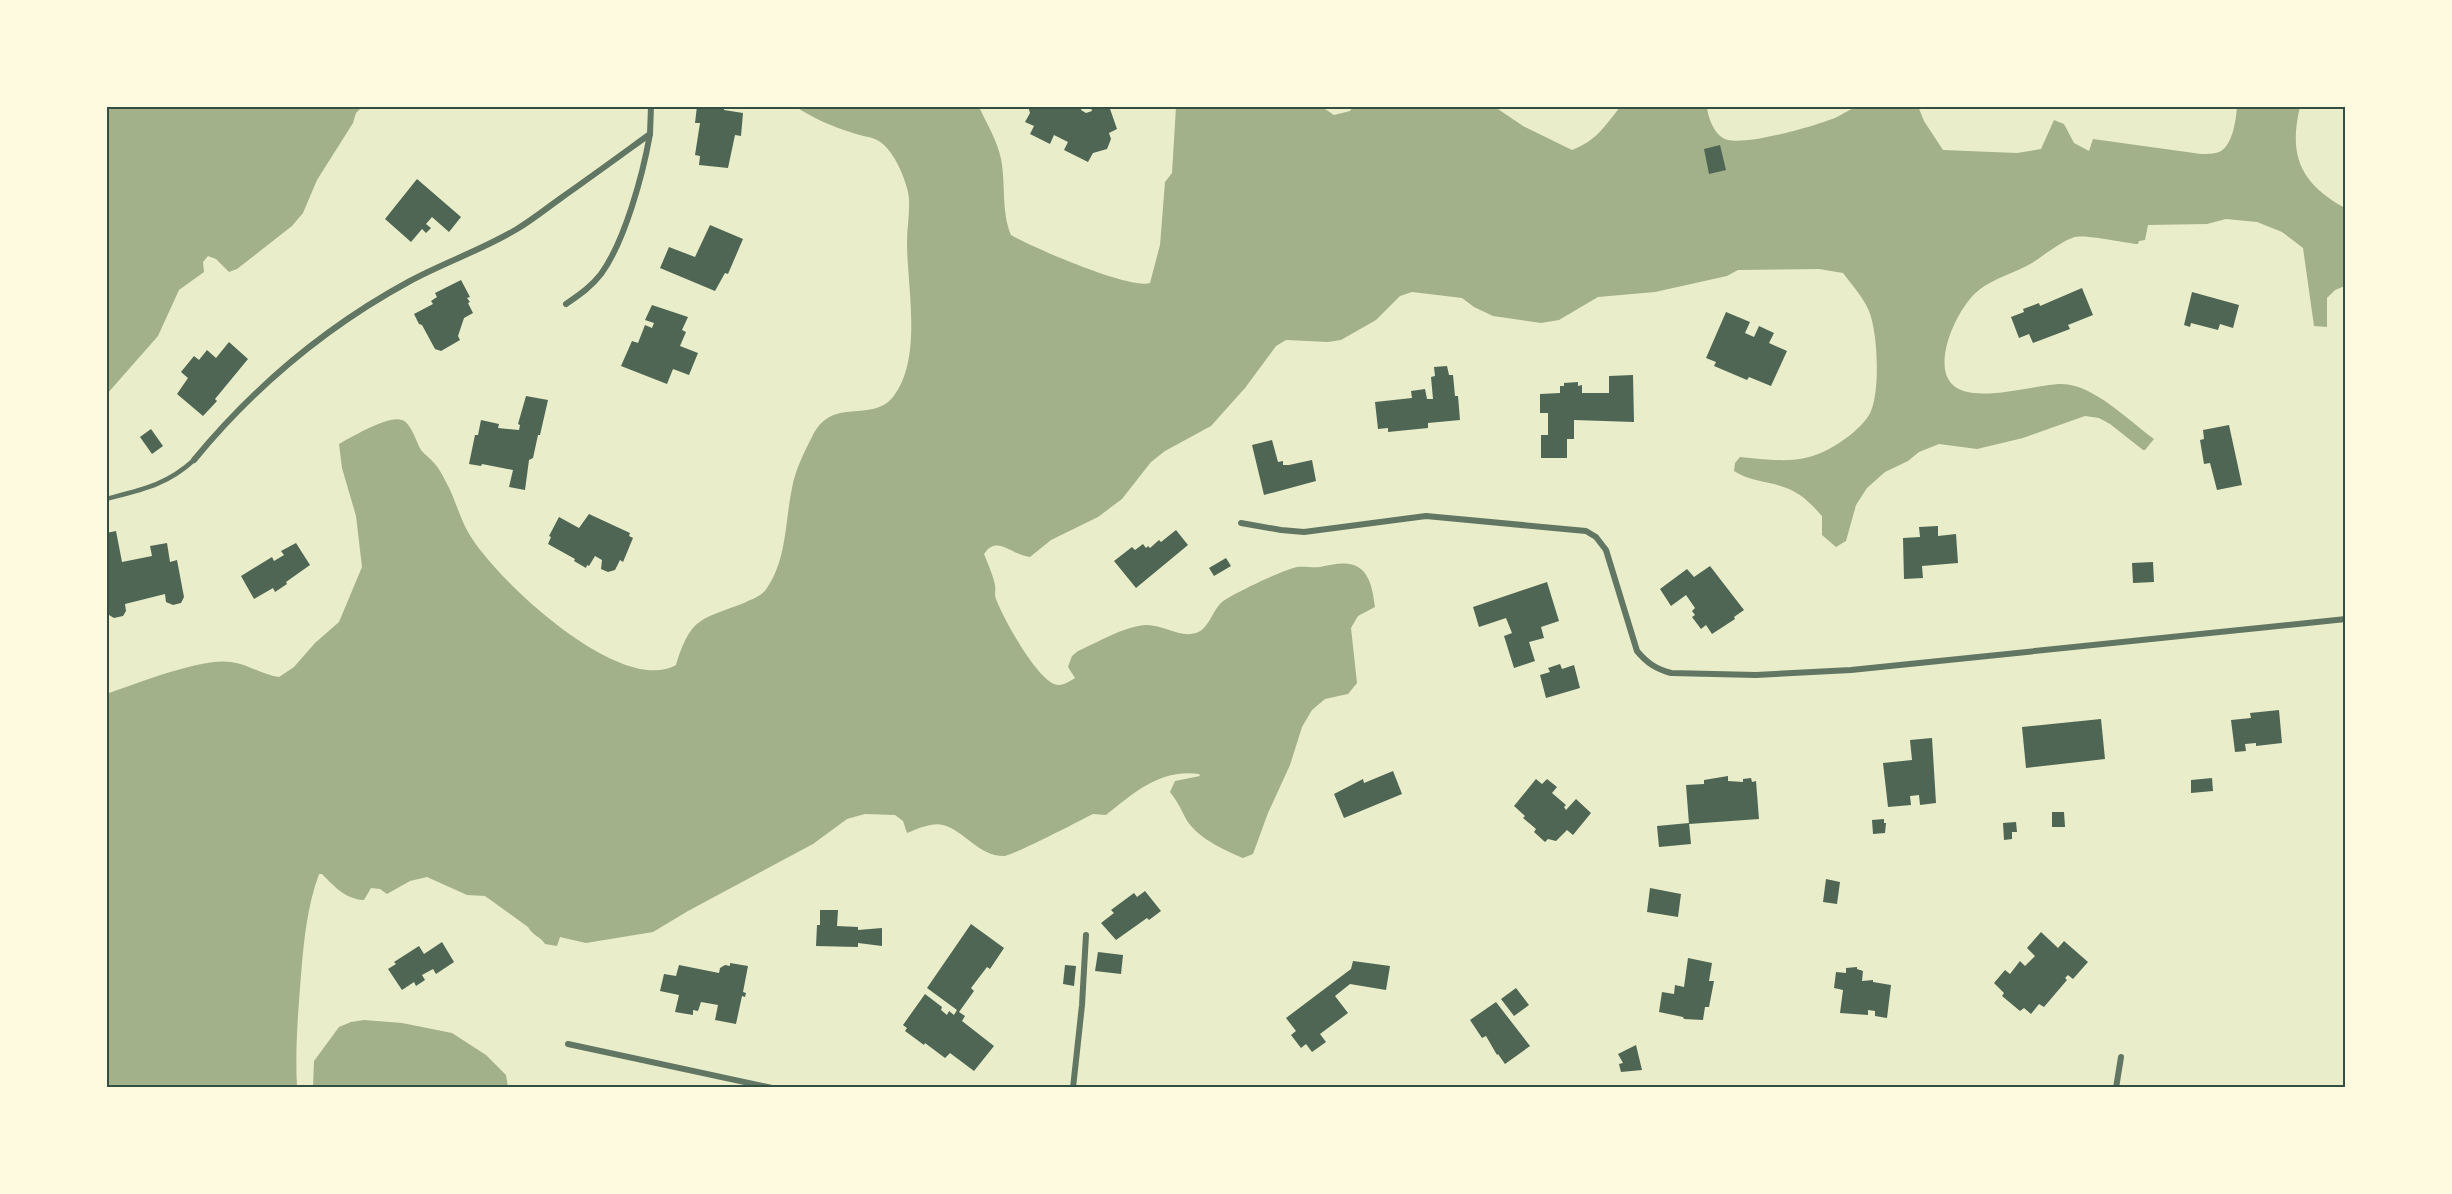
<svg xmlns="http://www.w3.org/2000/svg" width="2452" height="1194" font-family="'Alegreya Sans',sans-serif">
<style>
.water{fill:#a3b18a}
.building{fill:#4f6655}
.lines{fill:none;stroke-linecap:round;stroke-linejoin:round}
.service{stroke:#617663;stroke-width:4.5}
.minor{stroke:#617663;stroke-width:6}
.neatline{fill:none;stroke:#344e41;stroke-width:2}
</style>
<rect width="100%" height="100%" fill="#e9edc9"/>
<g class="water">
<polygon points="107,106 362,107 356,113 353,123 317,180 303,213 292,226 237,269 229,272 216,259 208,256 203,262 204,272 179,290 158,336 107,394"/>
<path d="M1918 106 1924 121 1943 150 2017 153 2041 149 2054 120 2064 124 2074 143 2089 151 2093 139 2201 154C2207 154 2216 154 2221 151 2233 144 2236 119 2237 107H2300C2288 156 2301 184 2345 208V286L2335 290 2327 298V327L2314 326 2303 248 2282 232 2257 222 2226 219 2207 224 2148 225 2145 240 2139 241 2138 244C2125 243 2085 234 2075 237 2063 240 2043 256 2032 263 2015 273 1994 278 1979 290 1959 305 1932 361 1951 383 1970 406 2035 384 2062 384 2093 384 2129 421 2154 439L2145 450H2143L2110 424 2099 418 2085 416 2023 438 1977 449 1939 444 1919 452 1908 461 1885 472 1867 488 1856 505 1846 541 1836 547 1822 535V516C1812 505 1803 495 1789 489 1771 481 1750 482 1734 471L1735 463 1740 457C1763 459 1787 463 1809 457 1828 453 1864 429 1871 411 1880 390 1878 333 1869 311 1863 297 1852 285 1843 273L1819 269 1738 270 1727 276 1655 292 1598 297 1559 320 1541 323 1493 316 1474 307 1462 298 1412 292 1400 296 1376 320 1341 340 1328 342 1286 340 1276 346 1245 388 1211 426 1165 451 1151 462 1122 499 1098 517 1051 540 1030 557C1011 555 997 534 984 554 988 564 993 575 995 585 996 590 994 594 996 599 1003 618 1035 676 1054 684 1062 687 1068 682 1075 678L1068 667 1072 656 1078 651C1099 642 1124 626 1147 625 1164 625 1180 638 1196 633 1209 629 1212 611 1222 602 1232 594 1285 569 1297 567 1305 566 1313 568 1320 567 1335 564 1353 559 1364 572 1372 582 1373 595 1375 607L1358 616 1351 628 1357 683 1348 694 1325 699 1312 710 1302 727 1290 765 1268 813 1253 854 1243 858C1224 850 1195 837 1185 817 1180 807 1177 801 1170 792L1175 781 1200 776 1199 774C1160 769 1135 792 1106 815L1093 814C1079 821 1014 855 1004 856 978 856 965 831 943 825 932 822 917 829 907 833L903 821 895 815 865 814 847 819 813 844 688 911 653 932 586 943 560 937 557 946 545 944C540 936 533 936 528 927L485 896 467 895 427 877 410 881 387 894 380 889 371 888 364 900C345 899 335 887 322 874H319C307 907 304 940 301 975 298 1013 295 1050 297 1087H107L106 694C135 684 203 657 231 662 248 664 262 675 279 677L294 667 315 643 339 622 362 567 356 516 342 468 339 444C352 437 388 415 402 420 411 423 416 441 421 450 425 455 430 458 434 463 439 468 443 476 446 482 455 498 459 516 468 532 493 577 620 697 676 665 691 617 700 620 744 603 752 599 762 596 767 588 787 559 785 521 792 488 795 471 804 452 812 437 832 395 871 424 893 397 923 359 907 287 907 242 907 226 911 207 908 192 904 175 895 155 883 144 874 136 863 137 853 133 833 127 813 118 796 107H979C987 124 997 140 1001 159 1006 184 1001 211 1011 235 1031 247 1131 290 1150 283L1160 245 1165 182 1172 173 1176 107H1322L1334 115 1350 111 1353 107H1495L1523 126 1572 150C1596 141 1605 126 1620 107H1707C1708 118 1715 137 1728 140 1749 145 1816 126 1837 117 1843 114 1850 109 1857 107 1871 103 1903 107 1918 106Z"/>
<polygon points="364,1020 402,1023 452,1033 486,1055 506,1075 508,1087 313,1087 314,1061 339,1027 351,1022"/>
</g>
<g class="building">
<polygon points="697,106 724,107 724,110 743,113 741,136 735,135 728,168 699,165 700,156 695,155 700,123 695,123"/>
<polygon points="1028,106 1082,106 1081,110 1086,113 1092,111 1091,108 1096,106 1109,106 1117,129 1109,133 1111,139 1107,149 1093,153 1088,162 1064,150 1068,142 1054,135 1050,144 1030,134 1034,126 1025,122 1030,113"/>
<polygon points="1720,145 1726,170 1709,174 1704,149"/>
<polygon points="417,179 461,217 449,232 432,217 426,224 431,228 426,233 422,229 411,242 385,219"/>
<polygon points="710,225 743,239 728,274 725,273 715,291 660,268 669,247 695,257"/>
<polygon points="461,280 470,297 467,298 470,302 468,303 473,313 464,318 458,336 460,340 441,351 435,349 422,325 419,324 414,314 433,304 431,301 437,297 435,293"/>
<polygon points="2082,288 2093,315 2068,325 2070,329 2033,343 2029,334 2019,338 2011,317 2024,312 2023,309 2039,303 2040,306"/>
<polygon points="2192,292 2239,305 2233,328 2220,324 2218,330 2191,323 2190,327 2184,325"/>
<polygon points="652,305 688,317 682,330 686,332 680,346 698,353 689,375 673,369 667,384 621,366 632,341 638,343 645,325 652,328 654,323 645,320"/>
<polygon points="1726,312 1750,322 1745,333 1754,337 1759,326 1774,333 1769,343 1787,351 1771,386 1749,377 1747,380 1714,366 1716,362 1706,358"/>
<polygon points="229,342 248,359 215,399 217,401 203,416 177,394 188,378 181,372 194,356 199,360 207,350 216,358"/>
<polygon points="1447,366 1449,375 1453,375 1455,396 1458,396 1460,420 1428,423 1428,428 1388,432 1388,428 1378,429 1375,402 1412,398 1411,391 1425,389 1427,399 1433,399 1431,377 1435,376 1434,367"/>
<polygon points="1633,375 1634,422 1574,420 1574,439 1567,439 1567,458 1541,458 1541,435 1548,435 1548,413 1540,413 1540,394 1560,393 1560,386 1564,386 1564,383 1578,382 1578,386 1582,385 1582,393 1609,393 1609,376"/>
<polygon points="526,396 548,400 540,435 538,435 533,458 529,460 525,490 509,487 513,470 482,464 481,466 469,464 475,435 478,435 481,420 499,424 498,428 519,430 520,425 518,424"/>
<polygon points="2229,425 2242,485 2217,490 2210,463 2204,464 2200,440 2204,439 2203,430"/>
<polygon points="151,429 163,446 152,454 140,437"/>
<polygon points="1272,440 1278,462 1283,461 1283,465 1289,465 1312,460 1316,481 1264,495 1252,445"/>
<polygon points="589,514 630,533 629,536 633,538 623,562 620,560 615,570 608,572 601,569 602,560 595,556 589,566 587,565 586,568 574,561 575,559 548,544 551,537 549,536 559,517 579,528"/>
<polygon points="1938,526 1938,536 1956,534 1958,563 1922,566 1923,578 1904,579 1903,538 1920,537 1919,527"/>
<polygon points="1176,530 1188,545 1136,588 1114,561 1132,547 1135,550 1143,544 1146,548 1148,546 1150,548 1159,540 1161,542"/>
<polygon points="116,531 122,562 152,556 150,546 167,543 170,562 177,560 184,597 181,603 173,605 166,602 165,594 125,604 126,611 123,616 114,618 109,615 106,605 106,533"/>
<polygon points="296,543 310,565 286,582 287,584 275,592 273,588 254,599 241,576 272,557 274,561 284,555 281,551"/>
<polygon points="1226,558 1231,566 1214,576 1209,568"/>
<polygon points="2153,562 2154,582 2133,583 2132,563"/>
<polygon points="1710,566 1744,610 1734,617 1735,619 1712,634 1706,625 1701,629 1692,617 1695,615 1692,611 1695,608 1686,595 1671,606 1660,589 1687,569 1694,577"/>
<polygon points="1547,582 1559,621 1541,627 1544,638 1529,642 1535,661 1514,668 1504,636 1512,633 1506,618 1479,627 1473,607"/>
<polygon points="1560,664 1562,669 1574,665 1580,688 1546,698 1540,675 1550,672 1548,668"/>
<polygon points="2279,710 2282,743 2256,746 2256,743 2245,744 2246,751 2235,752 2231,720 2251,718 2250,713"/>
<polygon points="2101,719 2105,759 2026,768 2022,727"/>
<polygon points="1932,738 1936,803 1920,805 1919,795 1910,796 1911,805 1888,807 1883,763 1912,760 1910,740"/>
<polygon points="1393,771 1402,794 1344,818 1334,794 1363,779 1364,783"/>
<polygon points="1728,776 1728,781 1743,782 1743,779 1751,778 1752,782 1756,781 1759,819 1689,824 1686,785 1704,784 1704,780"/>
<polygon points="2212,778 2213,791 2191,793 2191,780"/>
<polygon points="1536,779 1542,784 1547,779 1557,787 1552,793 1566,805 1564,807 1566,810 1576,799 1591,813 1573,835 1567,830 1556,841 1548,839 1545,842 1534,832 1536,829 1523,818 1525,816 1514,806"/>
<polygon points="2052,812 2064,812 2065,827 2052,827"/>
<polygon points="1884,819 1884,823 1886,823 1885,833 1873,834 1872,820"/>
<polygon points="2016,822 2017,832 2012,832 2012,839 2004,840 2003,823"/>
<polygon points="1689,823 1691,844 1659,847 1657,826"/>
<polygon points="1826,879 1840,882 1837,904 1823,902"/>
<polygon points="1650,888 1681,894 1678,917 1647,912"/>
<polygon points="1145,891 1161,911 1149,920 1147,918 1116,940 1101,923 1114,913 1111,910 1134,893 1137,897"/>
<polygon points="820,910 838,910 837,926 858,927 858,930 882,928 882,946 858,943 858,947 816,946 817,925 820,925"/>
<polygon points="971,924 1004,948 990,969 987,967 971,988 974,991 959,1012 965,1016 962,1021 994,1046 974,1071 950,1053 945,1058 925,1043 924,1045 905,1031 907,1028 903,1025 925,994 942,1007 941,1010 947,1015 949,1011 954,1015 957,1010 927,988"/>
<polygon points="2041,932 2058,948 2064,941 2088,962 2073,979 2068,975 2065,978 2067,980 2044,1007 2039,1004 2031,1014 2024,1008 2020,1011 2002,996 2004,993 1994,983 2005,970 2010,974 2020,961 2025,966 2035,956 2027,948"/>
<polygon points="442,942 454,962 436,974 433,969 422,975 425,980 416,986 414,982 402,990 388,969 396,964 394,962 419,946 424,954"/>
<polygon points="1098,952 1123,955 1121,974 1095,971"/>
<polygon points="1688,958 1712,963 1709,981 1714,981 1709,1007 1705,1007 1703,1020 1684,1019 1683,1017 1659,1012 1662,992 1674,994 1675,985 1684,987"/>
<polygon points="1353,961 1390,966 1386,990 1350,984 1335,996 1348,1013 1320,1034 1326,1042 1312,1052 1306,1044 1301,1048 1291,1035 1296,1031 1286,1018 1351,969"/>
<polygon points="730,963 748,966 743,992 746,993 745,997 742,996 736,1024 715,1020 718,1005 701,1002 698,1011 693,1010 693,1015 675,1012 679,995 660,991 664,974 676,976 679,965 719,973 720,968 725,965 730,966"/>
<polygon points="1065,965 1076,966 1074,986 1063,984"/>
<polygon points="1857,967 1857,969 1863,971 1862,981 1873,980 1873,982 1891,985 1887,1018 1875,1016 1875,1011 1868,1010 1868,1015 1840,1013 1843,990 1834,988 1836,972 1846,973 1846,968"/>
<polygon points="1516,988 1529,1005 1514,1016 1501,999"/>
<polygon points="1496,1002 1530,1046 1505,1064 1498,1054 1497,1055 1486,1036 1482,1038 1470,1020"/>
<polygon points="1636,1045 1642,1070 1621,1072 1619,1064 1623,1063 1618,1054"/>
</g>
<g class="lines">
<path class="service" d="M106 499C141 490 167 485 194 460"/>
<g class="minor">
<path d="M566 304C579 295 591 287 601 274 625 241 643 174 650 134"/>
<path d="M194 460C254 387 327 326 410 281 445 262 482 250 517 229 532 220 547 208 561 198 591 177 621 155 650 134L651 106"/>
<path d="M1241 523 1281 530 1304 532 1426 516 1586 531 1596 537 1606 550 1637 651C1647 663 1656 669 1671 673L1756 675 1851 670 2346 619"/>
<polyline points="568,1044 772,1088"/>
<polyline points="1073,1088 1082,1005 1086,935"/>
<polyline points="2116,1088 2121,1057"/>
</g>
</g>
<rect width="2452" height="1194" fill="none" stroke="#fefae0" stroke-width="216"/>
<rect x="108" y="108" width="2236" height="978" class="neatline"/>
</svg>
